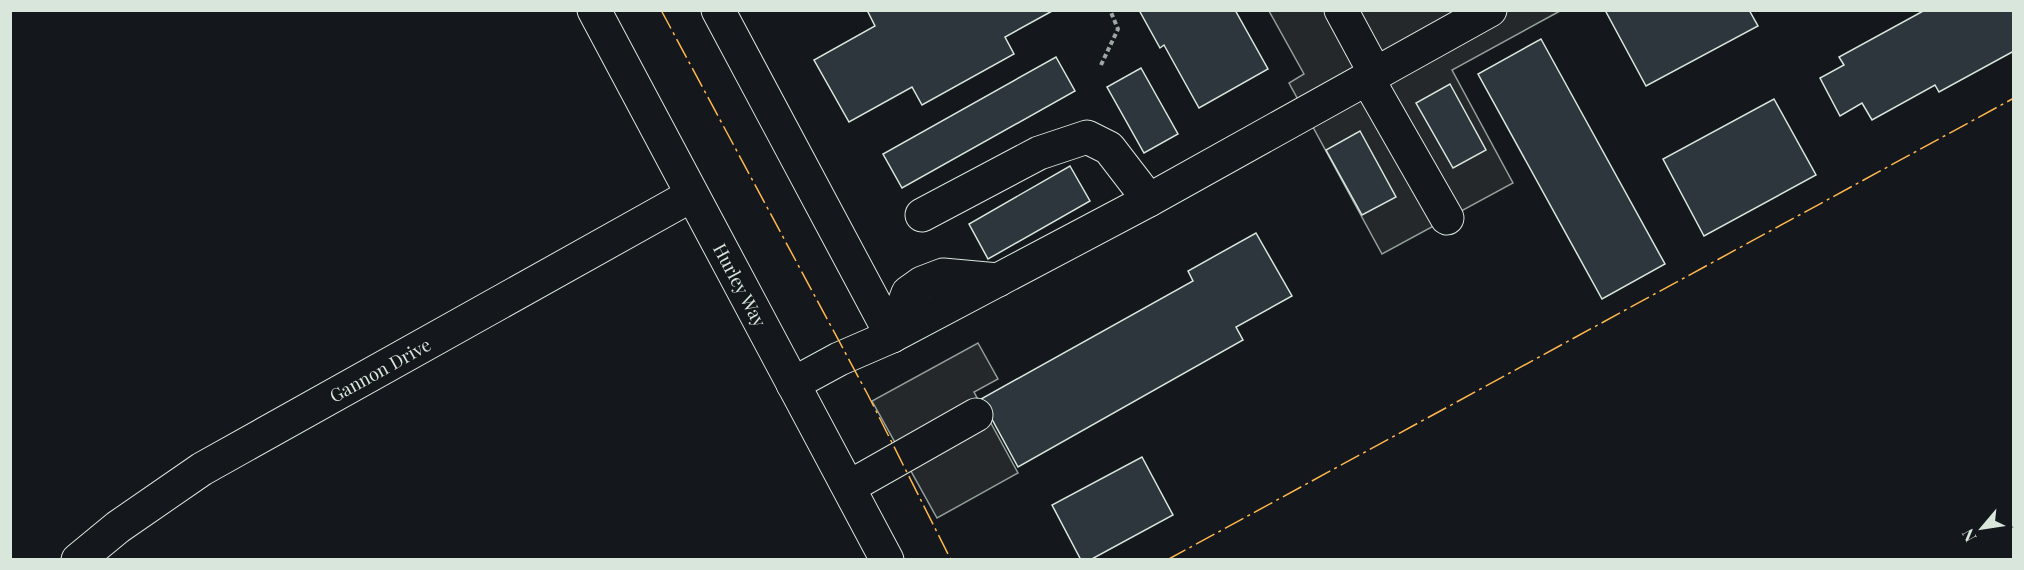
<svg xmlns="http://www.w3.org/2000/svg" width="2024" height="570" font-family="'Playfair Display',serif">
<style>
.parking{fill:#24282b;stroke:#939e99;stroke-width:1.5}
.building{fill:#2c363c;stroke:#d8e6dc;stroke-width:1.5}
.lines{fill:none;stroke-linecap:round;stroke-linejoin:round}
.minor-casing{stroke:#d8e6dc;stroke-width:35}
.path{stroke:#9da8a2;stroke-width:4;stroke-dasharray:4.5 3;stroke-linecap:butt}
.minor{stroke:#14181c;stroke-width:33}
.power{stroke:#ffb74d;stroke-width:1.5;stroke-dasharray:21 4.5 3 4.5;stroke-linecap:butt}
.labels{text-anchor:middle;dominant-baseline:central;stroke-width:4.5;stroke-linejoin:round;paint-order:stroke}
.street-label{font-size:18px;fill:#d8e6dc;stroke:#14181c}
</style>
<rect width="100%" height="100%" fill="#14181c"/>
<g class="parking">
<polygon points="1269,11 1560,11 1452,70 1513,183 1382,254 1289,83 1304,74"/>
<polygon points="978,343 998,379 974,392 1018,473 937,518 872,401"/>
</g>
<g class="building">
<polygon points="867,10 1054,10 1005,37 1014,54 922,105 912,87 849,122 814,60 875,26"/>
<polygon points="1139,10 1235,10 1268,69 1199,108 1164,45 1160,48"/>
<polygon points="1605,10 1749,10 1758,26 1646,86"/>
<polygon points="1925,10 2014,10 2014,51 1939,92 1935,85 1872,120 1862,103 1840,116 1820,78 1844,65 1839,57"/>
<polygon points="1541,39 1665,264 1602,299 1478,74"/>
<polygon points="1056,57 1075,91 902,188 883,154"/>
<polygon points="1141,68 1178,134 1144,153 1107,87"/>
<polygon points="1450,84 1486,150 1453,168 1416,103"/>
<polygon points="1774,99 1816,175 1704,236 1663,159"/>
<polygon points="1360,131 1396,197 1362,215 1326,150"/>
<polygon points="1070,166 1090,201 988,259 969,224"/>
<polygon points="1256,233 1292,296 1236,327 1243,340 1018,467 981,399 1193,281 1188,271"/>
<polygon points="1142,457 1173,515 1090,560 1081,560 1052,505"/>
</g>
<g class="lines">
<defs>
<g id="minor">
<polyline points="594,10 887,560"/>
<polyline points="718,10 892,336"/>
<polyline points="1341,10 1375,73"/>
<polyline points="1367,78 1447,218"/>
<polyline points="922,215 1039,153 1087,137 1109,148 1149,200"/>
<polyline points="892,336 908,293 922,283 943,275 998,280"/>
<polyline points="793,384 839,359 892,336 1149,200 1490,10"/>
<polyline points="849,487 976,415"/>
<polyline points="78,560 118,527 202,469 692,195"/>
</g>
</defs>
<use href="#minor" class="minor-casing"/>
<polyline class="path" points="1101,65 1118,29 1110,10"/>
<use href="#minor" class="minor"/>
<g class="power">
<polyline points="661,10 868,395 951,560"/>
<polyline points="1167,560 2014,98"/>
</g>
</g>
<g class="labels">
<g class="street-label">
<text transform="translate(740 285) rotate(62)">Hurley Way</text>
<text transform="translate(380 370) rotate(-29)">Gannon Drive</text>
</g>
</g>
<rect width="2024" height="570" fill="none" stroke="#d8e6dc" stroke-width="24"/>
<g transform="translate(1982 528) rotate(241)" stroke="#14181c" stroke-width="4.5" paint-order="stroke">
<path d="M0-4.5L10 22L0 15L-10 22Z" fill="#d8e6dc"/>
<text y="-9" font-size="16" font-weight="bold" text-anchor="middle" fill="#d8e6dc">N</text>
</g>
</svg>
